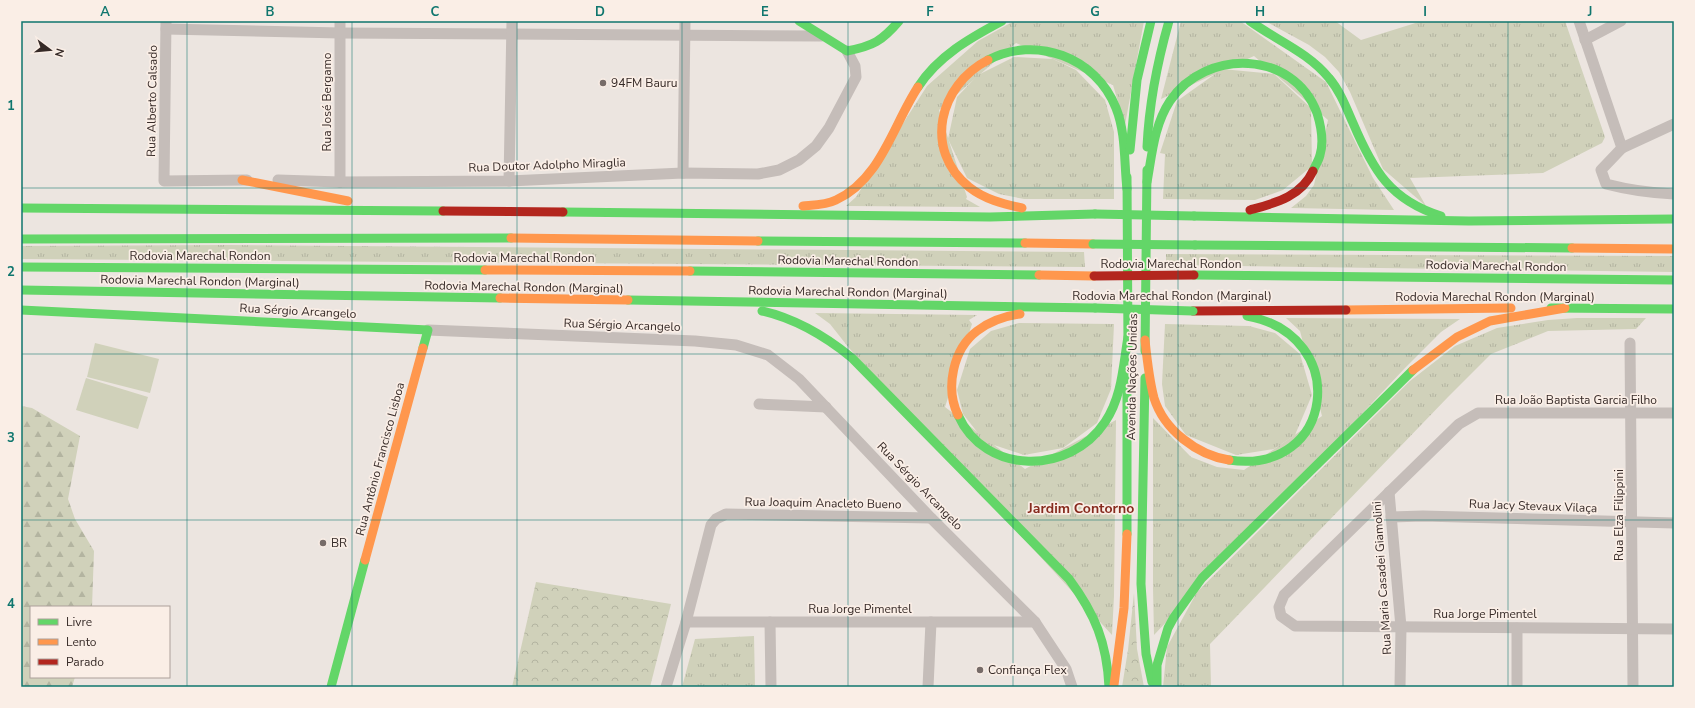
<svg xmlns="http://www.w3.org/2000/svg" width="1695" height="708" font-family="'Nunito Sans',sans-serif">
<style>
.grass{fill:url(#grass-tufts)}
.forest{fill:url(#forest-firs)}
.park{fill:url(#park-crowns)}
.garden{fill:#d0d1ba}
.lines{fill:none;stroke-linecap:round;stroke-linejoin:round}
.street{stroke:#c5bdb9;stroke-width:11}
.fast{stroke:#63d668;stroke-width:9}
.slow{stroke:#ff974d;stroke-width:9}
.jam{stroke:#b3261e;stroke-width:9}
.fast-bridge{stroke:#63d668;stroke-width:9}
.jam-bridge{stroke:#b3261e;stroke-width:9}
.grid{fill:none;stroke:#0f766e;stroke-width:1;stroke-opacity:0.55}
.poi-dot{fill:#766b68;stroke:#faeee6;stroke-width:1.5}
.labels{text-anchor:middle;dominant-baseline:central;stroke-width:3.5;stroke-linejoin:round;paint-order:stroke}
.poi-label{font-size:12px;fill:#362a27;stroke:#faeee6;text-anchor:start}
.street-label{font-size:12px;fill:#362a27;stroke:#faeee6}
.quarter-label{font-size:14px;font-weight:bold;fill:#872b1e;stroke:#faeee6}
.neatline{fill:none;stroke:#0f766e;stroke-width:1.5}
.grid-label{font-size:13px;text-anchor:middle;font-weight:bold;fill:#0f766e}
</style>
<defs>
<pattern id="grass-tufts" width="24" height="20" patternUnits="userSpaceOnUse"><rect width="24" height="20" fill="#d0d1ba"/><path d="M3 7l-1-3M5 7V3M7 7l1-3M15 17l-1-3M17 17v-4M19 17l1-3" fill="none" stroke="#b3b4a0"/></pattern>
<pattern id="forest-firs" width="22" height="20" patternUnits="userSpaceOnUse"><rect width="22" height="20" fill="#d0d1ba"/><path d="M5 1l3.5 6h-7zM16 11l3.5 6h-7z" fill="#b3b4a0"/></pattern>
<pattern id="park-crowns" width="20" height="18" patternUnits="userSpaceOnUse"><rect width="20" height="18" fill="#d0d1ba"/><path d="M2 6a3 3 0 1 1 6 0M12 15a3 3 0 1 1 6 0" fill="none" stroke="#b3b4a0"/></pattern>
</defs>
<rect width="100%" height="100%" fill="#ece5e0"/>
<g class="grass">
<polygon points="1014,21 1144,21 1125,125 1113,85 1016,43 939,110 967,197 966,199 980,207 846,206 856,197 927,86 978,41"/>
<polygon points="1181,21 1240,21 1326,82 1373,178 1394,210 1291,208 1306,196 1314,185 1328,120 1254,56 1161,99"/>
<polygon points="1265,21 1335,21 1361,40 1422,21 1565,21 1605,137 1602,143 1543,173 1410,178 1426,206 1383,169 1350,92 1339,72 1325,57 1309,45"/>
<polygon points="1014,57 1053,59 1076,70 1105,100 1114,132 1114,199 1024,199 999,194 967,178 948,139 957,97 978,75"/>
<polygon points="1222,69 1274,74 1311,108 1312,166 1283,190 1255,200 1163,199 1165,154 1160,153 1177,101"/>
<polygon points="228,245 1084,252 1085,267 21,259 21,246"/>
<polygon points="1166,254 1674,256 1674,272 1166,265"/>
<polygon points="815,313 977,315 969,320 972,324 945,407 1025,469 1116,420 1114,596 1112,635 849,348 830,324"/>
<polygon points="1286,318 1460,319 1441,332 1405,368 1154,635 1153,588 1153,418 1191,457 1217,467 1244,470 1322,416 1300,331"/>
<polygon points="1577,318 1646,318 1636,329 1548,331 1491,354 1448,397 1210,644 1211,687 1163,687 1167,647 1197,592 1410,381 1455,346 1497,328 1548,320"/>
<polygon points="1019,323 1114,324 1111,389 1097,423 1063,448 1024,455 985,442 963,414 957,390 970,349 991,331"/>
<polygon points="1165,324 1249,326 1275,333 1300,354 1312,395 1295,435 1274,449 1236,455 1186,435 1165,406 1162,384"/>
<polygon points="754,636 755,687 682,687 695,639"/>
</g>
<polygon class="forest" points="21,406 32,408 80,436 68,499 75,519 94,551 92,607 31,607 31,677 75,677 72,687 21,687"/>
<g class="park">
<polygon points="536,582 671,604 650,687 512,687"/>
<polygon points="1134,593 1137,649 1144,687 1122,687 1128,650"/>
</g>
<g class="garden">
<polygon points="95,343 159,359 150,393 87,377"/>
<polygon points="86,378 148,397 138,429 76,410"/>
</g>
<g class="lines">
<g class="street">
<polyline points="166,21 164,181 247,180"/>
<polyline points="340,21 340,182"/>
<polyline points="1579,21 1622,148"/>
<polyline points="166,29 340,33 821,36"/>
<polyline points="1585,40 1621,21"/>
<path d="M1674 124 1622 148 1601 170 1606 184C1629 190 1650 193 1674 194"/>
<polyline points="683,173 685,21"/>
<polyline points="278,180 340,182 509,181 683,173 758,174 779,170 799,160 816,146 829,128 856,77 855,66 847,51"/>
<polyline points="509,181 512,21"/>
<polyline points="428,330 695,341 736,345 768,355 799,379 931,518 1035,622 1066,669 1072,687"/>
<polyline points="1630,343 1633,687"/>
<polyline points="759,404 826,407"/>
<polyline points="1674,413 1478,413 1459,424 1284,595 1279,607 1281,616 1295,626 1674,629"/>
<polyline points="1389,492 1401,627 1400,687"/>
<polyline points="1391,517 1423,516 1674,523"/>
<polyline points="686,622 1035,622"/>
<polyline points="770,622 771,687"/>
<polyline points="666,687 686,622 711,525 716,519 726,514 931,518"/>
<polyline points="928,687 931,622"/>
<polyline points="1517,687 1517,628"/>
</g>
<g class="fast">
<path d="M799 21 847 51C873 46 882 41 899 21"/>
<path d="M1250 21C1276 40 1308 52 1329 78 1340 91 1346 107 1353 123 1373 170 1390 200 1441 216"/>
<path d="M988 60C1036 35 1096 57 1116 108 1126 133 1124 163 1127 189"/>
<path d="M918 87C938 56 970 38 1002 21"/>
<path d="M1147 147C1149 104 1157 63 1169 21"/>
<polyline points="1130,150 1137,80 1151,21"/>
<polyline points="1127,177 1128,348"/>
<path d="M1147 182C1152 155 1154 125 1170 101 1206 48 1294 50 1317 113 1321 126 1324 142 1320 155 1319 160 1315 166 1313 171"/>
<polyline points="21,208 443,211"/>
<polyline points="563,212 990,217 1095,214"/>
<polyline points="1194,216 1469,221 1674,219"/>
<polyline points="21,239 511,238"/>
<polyline points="758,241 1025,243"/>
<polyline points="1195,245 1572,248"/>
<polyline points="21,267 485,270"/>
<polyline points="690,271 1039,275"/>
<polyline points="1194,275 1674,280"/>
<polyline points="21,290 500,298"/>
<polyline points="628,300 1095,308"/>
<polyline points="1551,308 1674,309"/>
<polyline points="21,310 428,330 423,348"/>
<path d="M762 311C797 319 825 336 852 358L1069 579C1095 614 1107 643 1109 687"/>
<polyline points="1145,351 1147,170"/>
<polyline points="1127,375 1127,534"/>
<polyline points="1145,378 1141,584 1146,654 1152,682"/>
<path d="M958 415C985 476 1070 475 1105 422 1122 397 1123 366 1128 337"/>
<path d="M1229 460C1335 476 1352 335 1247 316"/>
<polyline points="331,687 365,560"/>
<polyline points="1157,687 1157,665 1168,628 1174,617 1202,578 1413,370"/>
</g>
<g class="slow">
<path d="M988 60C939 85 923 150 969 187 984 199 1003 204 1022 208"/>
<polyline points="242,180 348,201"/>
<path d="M803 206C814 205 826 205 836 200 881 179 893 125 918 87"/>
<polyline points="511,238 758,241"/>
<polyline points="1025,243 1093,244"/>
<polyline points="1572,248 1674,249"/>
<polyline points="485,270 690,271"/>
<polyline points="1039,275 1094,276"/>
<polyline points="500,298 628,300"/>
<polyline points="1346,310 1511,308"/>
<path d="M1145 340C1147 359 1149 379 1154 398 1164 430 1197 455 1229 460"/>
<polyline points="1413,370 1457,337 1490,321 1565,308"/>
<path d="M958 415C945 388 953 349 977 331 990 321 1005 316 1020 314"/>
<polyline points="365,560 423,348"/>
<polyline points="1114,685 1124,608 1127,534"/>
</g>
<g class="jam">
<path d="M1250 210C1275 203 1301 197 1313 171"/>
<polyline points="443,211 563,212"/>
<polyline points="1193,311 1346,310"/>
</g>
<g class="fast-bridge">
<polyline points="1095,214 1194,216"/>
<polyline points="1093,244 1195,245"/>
<polyline points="1095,308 1193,311"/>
</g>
<polyline class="jam-bridge" points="1094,276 1194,275"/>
</g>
<path class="grid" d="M187 21V687M352 21V687M517 21V687M682 21V687M848 21V687M1013 21V687M1178 21V687M1343 21V687M1508 21V687M21 188H1674M21 354H1674M21 520H1674"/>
<g class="poi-dot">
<circle cx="603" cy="83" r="4"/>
<circle cx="323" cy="543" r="4"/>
<circle cx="980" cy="670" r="4"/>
</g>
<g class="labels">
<g class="poi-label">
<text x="611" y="83">94FM Bauru</text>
<text x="331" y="543">BR</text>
<text x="988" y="670">Confiança Flex</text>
</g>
<g class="street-label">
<text transform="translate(152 101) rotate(-89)">Rua Alberto Calsado</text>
<text transform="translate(327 102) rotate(-90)">Rua José Bergamo</text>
<text transform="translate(547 165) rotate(-2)">Rua Doutor Adolpho Miraglia</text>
<text x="200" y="256">Rodovia Marechal Rondon</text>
<text x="524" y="258">Rodovia Marechal Rondon</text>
<text transform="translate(848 261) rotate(1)">Rodovia Marechal Rondon</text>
<text x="1171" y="264">Rodovia Marechal Rondon</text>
<text transform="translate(1496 266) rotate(1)">Rodovia Marechal Rondon</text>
<text transform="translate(200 281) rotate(1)">Rodovia Marechal Rondon (Marginal)</text>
<text transform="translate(524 287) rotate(1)">Rodovia Marechal Rondon (Marginal)</text>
<text transform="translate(848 292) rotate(1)">Rodovia Marechal Rondon (Marginal)</text>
<text x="1172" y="296">Rodovia Marechal Rondon (Marginal)</text>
<text x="1495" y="297">Rodovia Marechal Rondon (Marginal)</text>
<text transform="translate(298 311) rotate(3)">Rua Sérgio Arcangelo</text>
<text transform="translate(622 325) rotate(2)">Rua Sérgio Arcangelo</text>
<text transform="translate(1132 377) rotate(-89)">Avenida Nações Unidas</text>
<text x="1576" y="400">Rua João Baptista Garcia Filho</text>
<text transform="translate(380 459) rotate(-75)">Rua Antônio Francisco Lisboa</text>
<text transform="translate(920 486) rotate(46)">Rua Sérgio Arcangelo</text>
<text transform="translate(823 503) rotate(1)">Rua Joaquim Anacleto Bueno</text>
<text transform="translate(1533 506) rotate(2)">Rua Jacy Stevaux Vilaça</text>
<text transform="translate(1619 515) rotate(-90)">Rua Elza Filippini</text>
<text transform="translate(1382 578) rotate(-94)">Rua Maria Casadei Giamolini</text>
<text x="860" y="609">Rua Jorge Pimentel</text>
<text x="1485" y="614">Rua Jorge Pimentel</text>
</g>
<g class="quarter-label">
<text x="1081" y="508">Jardim Contorno</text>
</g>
</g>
<rect width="1695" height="708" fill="none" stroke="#faeee6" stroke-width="44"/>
<rect x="30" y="606" width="140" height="72" fill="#faeee6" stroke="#aca09a"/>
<rect x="38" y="619" width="20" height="6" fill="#63d668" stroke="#aca09a"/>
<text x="66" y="626" font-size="12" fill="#362a27">Livre</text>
<rect x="38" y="639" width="20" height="6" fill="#ff974d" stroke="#aca09a"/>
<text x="66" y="646" font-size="12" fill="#362a27">Lento</text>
<rect x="38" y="659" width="20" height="6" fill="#b3261e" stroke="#aca09a"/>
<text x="66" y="666" font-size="12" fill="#362a27">Parado</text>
<g transform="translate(50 50) rotate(106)" stroke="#faeee6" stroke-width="3" paint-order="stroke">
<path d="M0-3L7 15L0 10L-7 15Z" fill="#362a27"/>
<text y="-6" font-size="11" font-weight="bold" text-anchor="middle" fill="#362a27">N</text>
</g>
<rect x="22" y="22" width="1651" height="664" class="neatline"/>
<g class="grid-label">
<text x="105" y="16">A</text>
<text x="270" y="16">B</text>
<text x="435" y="16">C</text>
<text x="600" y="16">D</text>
<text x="765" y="16">E</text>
<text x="930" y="16">F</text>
<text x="1095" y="16">G</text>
<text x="1260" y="16">H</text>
<text x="1425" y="16">I</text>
<text x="1590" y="16">J</text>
<text x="11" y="110">1</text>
<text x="11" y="276">2</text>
<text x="11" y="442">3</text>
<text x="11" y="608">4</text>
</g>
</svg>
